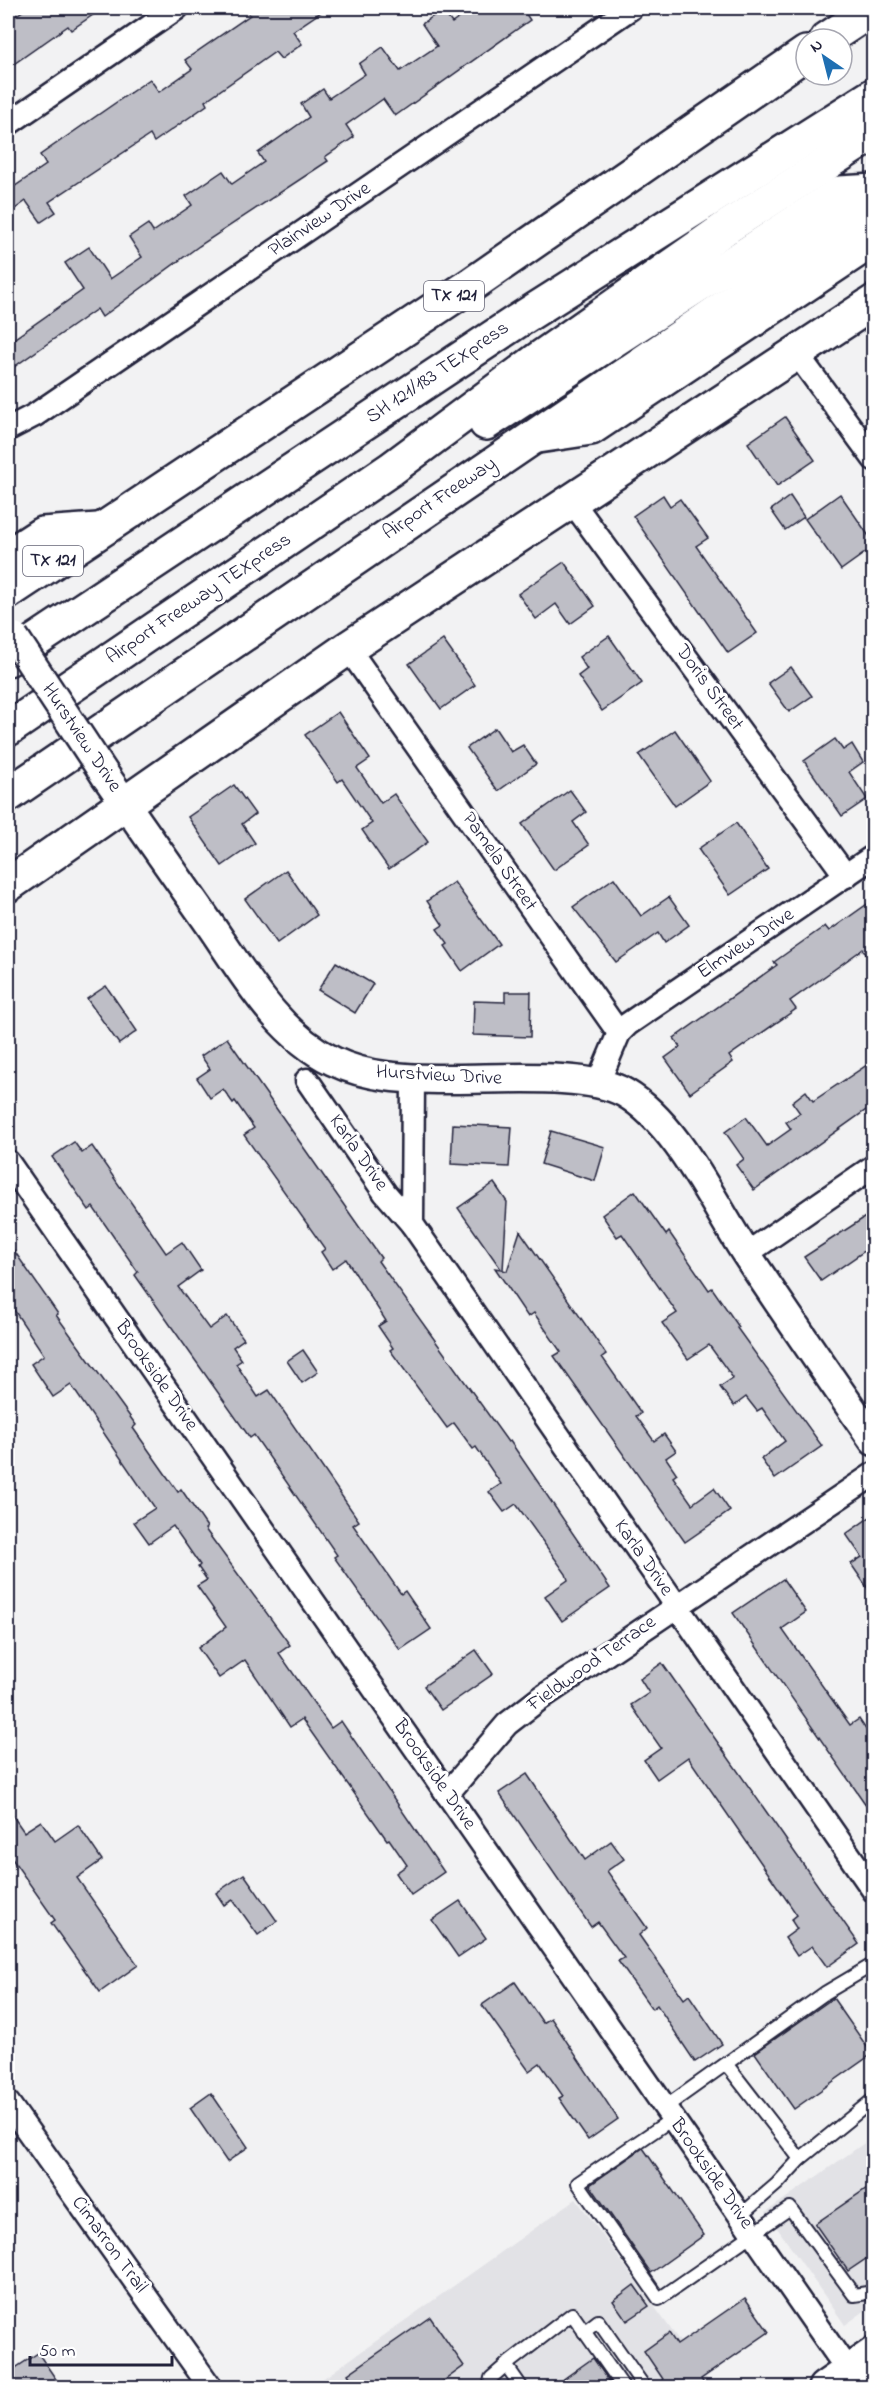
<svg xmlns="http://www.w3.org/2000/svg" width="881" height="2395" font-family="'Indie Flower',sans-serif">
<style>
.built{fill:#e2e2e6}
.building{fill:#bebec6;stroke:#22223b;stroke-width:1.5}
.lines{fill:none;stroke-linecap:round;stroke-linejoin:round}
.service-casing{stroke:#22223b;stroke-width:16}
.minor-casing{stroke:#22223b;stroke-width:27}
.tertiary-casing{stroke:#22223b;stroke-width:33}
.secondary-casing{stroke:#22223b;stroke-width:38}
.motorway-casing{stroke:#22223b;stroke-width:38}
.service{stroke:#fff;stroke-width:12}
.minor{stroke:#fff;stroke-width:22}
.tertiary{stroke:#fff;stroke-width:28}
.secondary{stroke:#fff;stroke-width:33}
.motorway{stroke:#fff;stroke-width:33}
.tertiary-bridge-casing{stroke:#22223b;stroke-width:33;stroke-linecap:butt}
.tertiary-bridge{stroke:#fff;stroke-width:28}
.labels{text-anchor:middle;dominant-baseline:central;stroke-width:6;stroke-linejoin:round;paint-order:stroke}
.shield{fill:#fff;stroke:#646476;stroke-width:1.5}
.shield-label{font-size:18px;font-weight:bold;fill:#22223b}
.street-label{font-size:20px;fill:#22223b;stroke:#fff}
</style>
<rect width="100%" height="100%" fill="#f2f2f3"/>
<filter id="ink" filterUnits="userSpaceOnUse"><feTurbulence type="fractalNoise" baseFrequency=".0167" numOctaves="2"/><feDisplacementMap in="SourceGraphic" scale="12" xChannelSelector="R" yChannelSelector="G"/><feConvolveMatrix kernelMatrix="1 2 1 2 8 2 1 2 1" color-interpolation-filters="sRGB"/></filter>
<g filter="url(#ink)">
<g class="built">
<polygon points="873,2137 873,2305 845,2325 766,2212"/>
<polygon points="576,2199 713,2387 310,2388"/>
</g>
<g class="building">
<polygon points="27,8 103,8 71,30 68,26 8,68 8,21"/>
<polygon points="244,8 327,8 293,31 302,44 281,59 275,52 205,101 207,105 154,142 150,135 49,202 56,212 41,222 26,201 8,214 8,191 46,165 40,155 150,79 159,92 192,69 185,60 250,15"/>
<polygon points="474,8 522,8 530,20 395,116 383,99 346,125 354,137 325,157 328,161 199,246 102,317 97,309 8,371 8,343 83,290 65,263 89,247 110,279 142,257 129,237 148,224 153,232 192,205 186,196 223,171 232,184 264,162 258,153 309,117 301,104 323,89 329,98 365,74 359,64 383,47 400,71 437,46 422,24 442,10 452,23"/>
<polygon points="785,417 815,460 777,486 748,443"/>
<polygon points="840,494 873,542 873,547 841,570 805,519"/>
<polygon points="663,495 670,506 680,499 708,538 696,546 757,633 728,653 633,516"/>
<polygon points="790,496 804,517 785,530 771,510"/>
<polygon points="564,562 595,606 570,624 556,604 536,619 518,594"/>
<polygon points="609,636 642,683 602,711 578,676 587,669 579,657"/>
<polygon points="443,640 475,685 441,709 409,664"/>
<polygon points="791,667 812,696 789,712 768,683"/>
<polygon points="338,712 370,759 357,768 381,803 394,794 428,842 389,869 362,830 372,823 342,779 338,782 305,735"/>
<polygon points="495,728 511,752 523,745 536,764 498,791 467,748"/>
<polygon points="675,730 710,781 675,806 639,755"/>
<polygon points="835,739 843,750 852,744 863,762 849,772 867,799 842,816 804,761"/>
<polygon points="234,785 255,814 242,824 255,843 222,866 188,817"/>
<polygon points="570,790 586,812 573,822 589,845 554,870 522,824"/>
<polygon points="736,823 768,869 730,895 698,849"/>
<polygon points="286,870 317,915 277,944 245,899"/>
<polygon points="614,878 641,916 669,897 689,925 664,943 658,933 616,962 573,907"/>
<polygon points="454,882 499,944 462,971 445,946 448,944 437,929 443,925 427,901"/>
<polygon points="873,900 873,965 863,949 790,1001 796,1009 729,1056 733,1062 690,1093 665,1058 680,1047 674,1038 777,965 774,962 825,926 829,931"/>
<polygon points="336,962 373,984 355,1013 318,990"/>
<polygon points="106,986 137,1031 119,1044 87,999"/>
<polygon points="505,992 531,992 530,1037 473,1035 474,1001 505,1002"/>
<polygon points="227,1038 381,1258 378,1261 508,1442 510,1441 610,1588 562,1621 545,1596 568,1580 566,1574 516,1504 504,1512 489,1492 501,1484 476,1447 473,1449 454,1423 447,1428 390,1350 393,1348 378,1326 386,1321 346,1259 332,1269 321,1252 325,1249 244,1135 254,1128 235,1101 233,1103 223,1089 210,1098 197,1078 210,1069 201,1056"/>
<polygon points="873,1061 873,1105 754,1190 736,1165 744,1159 725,1132 746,1117 767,1146 791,1129 786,1122 800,1113 792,1102 806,1091 813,1101"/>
<polygon points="453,1124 512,1127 509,1167 451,1164"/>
<polygon points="551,1131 605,1147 595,1181 541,1164"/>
<polygon points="74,1142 82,1153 92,1146 166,1253 182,1242 201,1270 178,1287 209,1329 227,1316 244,1339 233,1347 242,1360 236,1364 258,1397 269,1390 359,1521 353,1525 401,1594 405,1591 431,1629 400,1650 334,1557 337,1555 254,1435 250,1438 135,1275 138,1272 93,1207 89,1210 52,1157"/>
<polygon points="494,1183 507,1202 503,1270 507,1271 520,1231 606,1354 602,1357 641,1413 636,1416 654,1441 664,1434 676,1451 666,1458 677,1474 673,1477 692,1504 714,1488 730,1511 685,1542 554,1356 561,1352 534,1313 528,1317 495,1268 501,1269 458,1208"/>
<polygon points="635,1191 666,1235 669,1232 709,1290 712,1288 739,1327 737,1328 822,1446 775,1479 761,1459 785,1441 762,1408 757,1411 746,1397 734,1406 720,1387 733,1378 709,1345 688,1359 662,1323 677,1313 622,1234 617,1237 602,1215"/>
<polygon points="873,1212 873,1245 821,1281 804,1257"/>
<polygon points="8,1242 58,1314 56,1315 136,1425 133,1428 178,1492 181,1489 207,1527 205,1529 290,1645 279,1653 331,1728 341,1721 444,1872 411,1895 396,1873 407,1865 389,1839 387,1840 302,1719 290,1727 245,1660 219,1678 198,1648 226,1627 197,1586 207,1580 198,1567 200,1565 173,1526 149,1543 134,1522 155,1508 71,1385 53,1397 31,1364 44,1355 8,1301"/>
<polygon points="303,1350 318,1372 302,1383 287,1361"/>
<polygon points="873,1515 873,1596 851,1564 862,1557 846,1534"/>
<polygon points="783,1579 806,1612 782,1629 850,1725 859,1719 873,1740 873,1815 733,1613"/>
<polygon points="476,1650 493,1674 441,1710 424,1686"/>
<polygon points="662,1663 859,1944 827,1967 812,1946 797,1956 785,1938 797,1929 791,1920 797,1915 688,1757 657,1779 644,1760 661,1748 631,1705 649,1693 640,1679"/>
<polygon points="527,1774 585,1860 611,1841 624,1859 607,1871 647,1928 639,1935 684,1999 689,1995 722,2044 695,2062 657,2005 652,2009 618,1961 624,1958 598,1922 591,1927 499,1793"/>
<polygon points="8,1809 24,1832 41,1821 55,1841 78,1825 102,1860 77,1878 138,1965 100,1992 51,1923 55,1920 8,1853"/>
<polygon points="244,1874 277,1921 258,1935 233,1900 224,1905 216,1893"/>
<polygon points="460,1901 486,1938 458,1957 432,1920"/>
<polygon points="515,1982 543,2023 551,2018 618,2119 588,2140 559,2098 563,2096 540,2063 529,2071 482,2005"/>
<polygon points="833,1998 872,2054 794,2109 755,2053"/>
<polygon points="211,2093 248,2147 227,2162 190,2108"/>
<polygon points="643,2148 704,2235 651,2273 590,2185"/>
<polygon points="873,2184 873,2254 848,2271 815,2224"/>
<polygon points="634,2285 649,2306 627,2321 613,2301"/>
<polygon points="745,2298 769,2332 701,2379 707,2388 669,2388 644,2351 669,2333 677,2345"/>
<polygon points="430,2317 464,2366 434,2388 357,2388 348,2374"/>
<polygon points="38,2353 62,2388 8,2388 8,2373"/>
<polygon points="593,2358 614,2388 551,2388"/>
</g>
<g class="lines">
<defs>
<g id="service">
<polyline points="727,2065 800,2159"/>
<polyline points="664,2108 825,1993 874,1964"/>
<polyline points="672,2119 578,2183 659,2299 790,2208 854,2295 874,2292"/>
<polyline points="740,2216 777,2184 800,2159 874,2099"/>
<polyline points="584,2332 598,2321 645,2388"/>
<polyline points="489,2388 491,2378 506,2365"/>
<polyline points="522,2388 506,2365 572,2314 624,2388"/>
</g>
<g id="minor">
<polyline points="8,124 177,8"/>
<polyline points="797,354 874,459"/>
<polyline points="8,429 35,415 631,8"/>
<polyline points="571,500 846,876"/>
<polyline points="348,648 619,1033"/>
<polyline points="413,1079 412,1224 874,1891"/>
<polyline points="307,1080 385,1193 412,1224"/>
<polyline points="598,1083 619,1033 628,1024 874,856"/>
<polyline points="8,1162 860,2388"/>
<polyline points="746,1254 874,1166"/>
<polyline points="447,1794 507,1724 538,1700 874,1474"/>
<polyline points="8,2103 211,2388"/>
</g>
<path id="tertiary" d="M105 775C139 823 172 871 206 919 242 970 275 1033 333 1061 368 1078 407 1079 446 1079 492 1080 587 1071 625 1093 678 1124 713 1204 747 1255 788 1317 831 1379 874 1441"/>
<g id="secondary">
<polyline points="8,885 348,648 874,302"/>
<polyline points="825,2388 874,2354"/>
</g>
<g id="motorway">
<polyline points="827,39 874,8"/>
<polyline points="486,423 840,193 874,191"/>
<polyline points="538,436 591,428 874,239"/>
<polyline points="8,556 42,534 98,530"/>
<polyline points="8,592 471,285 806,53"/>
<polyline points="8,659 516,322 874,95"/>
<polyline points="8,729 391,469 540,358 727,227 874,133"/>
<polyline points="8,795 874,205"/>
</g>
</defs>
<use href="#service" class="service-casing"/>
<use href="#minor" class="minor-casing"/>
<use href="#tertiary" class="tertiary-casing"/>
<use href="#secondary" class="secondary-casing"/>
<use href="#motorway" class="motorway-casing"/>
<use href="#service" class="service"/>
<use href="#minor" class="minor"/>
<use href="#tertiary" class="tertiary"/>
<use href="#secondary" class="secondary"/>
<use href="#motorway" class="motorway"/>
<defs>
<polyline id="tertiary-bridge" points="14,637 105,775"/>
</defs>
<use href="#tertiary-bridge" class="tertiary-bridge-casing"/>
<use href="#tertiary-bridge" class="tertiary-bridge"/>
</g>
</g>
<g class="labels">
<g class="shield">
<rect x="424" y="281" width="60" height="30" rx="4.5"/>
<rect x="23" y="546" width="60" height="30" rx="4.5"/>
</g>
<g class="shield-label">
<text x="454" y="296">TX 121</text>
<text x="53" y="561">TX 121</text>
</g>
<g class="street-label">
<text transform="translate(320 220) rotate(-34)">Plainview Drive</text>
<text transform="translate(438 373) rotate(-34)">SH 121/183 TEXpress</text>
<text transform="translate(440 499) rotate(-34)">Airport Freeway</text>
<text transform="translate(199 599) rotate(-34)">Airport Freeway TEXpress</text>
<text transform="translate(709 688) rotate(54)">Doris Street</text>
<text transform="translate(81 738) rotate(56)">Hurstview Drive</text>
<text transform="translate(499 862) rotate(55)">Pamela Street</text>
<text transform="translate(746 944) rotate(-34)">Elmview Drive</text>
<text transform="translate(439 1076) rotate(3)">Hurstview Drive</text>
<text transform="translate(358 1153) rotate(55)">Karla Drive</text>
<text transform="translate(156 1376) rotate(55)">Brookside Drive</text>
<text transform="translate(643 1558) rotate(55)">Karla Drive</text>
<text transform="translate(592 1664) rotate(-35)">Fieldwood Terrace</text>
<text transform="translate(434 1775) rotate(55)">Brookside Drive</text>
<text transform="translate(711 2174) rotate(55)">Brookside Drive</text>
<text transform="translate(109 2245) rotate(54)">Cimarron Trail</text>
</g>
</g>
<rect width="881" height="2395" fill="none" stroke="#fff" stroke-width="30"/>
<rect x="15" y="15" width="851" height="2365" fill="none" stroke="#22223b" stroke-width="2" filter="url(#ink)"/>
<g transform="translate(824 57) rotate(325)"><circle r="28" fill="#ffffff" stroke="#a7a7b1" stroke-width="1.5"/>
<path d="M0-4.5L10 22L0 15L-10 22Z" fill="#1f6fb2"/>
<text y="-9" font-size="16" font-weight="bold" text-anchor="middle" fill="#22223b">N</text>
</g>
<path d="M30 2356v9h142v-9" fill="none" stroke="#22223b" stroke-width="3"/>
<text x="39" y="2356" font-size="18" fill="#22223b" stroke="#ffffff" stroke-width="4.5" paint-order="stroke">50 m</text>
</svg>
